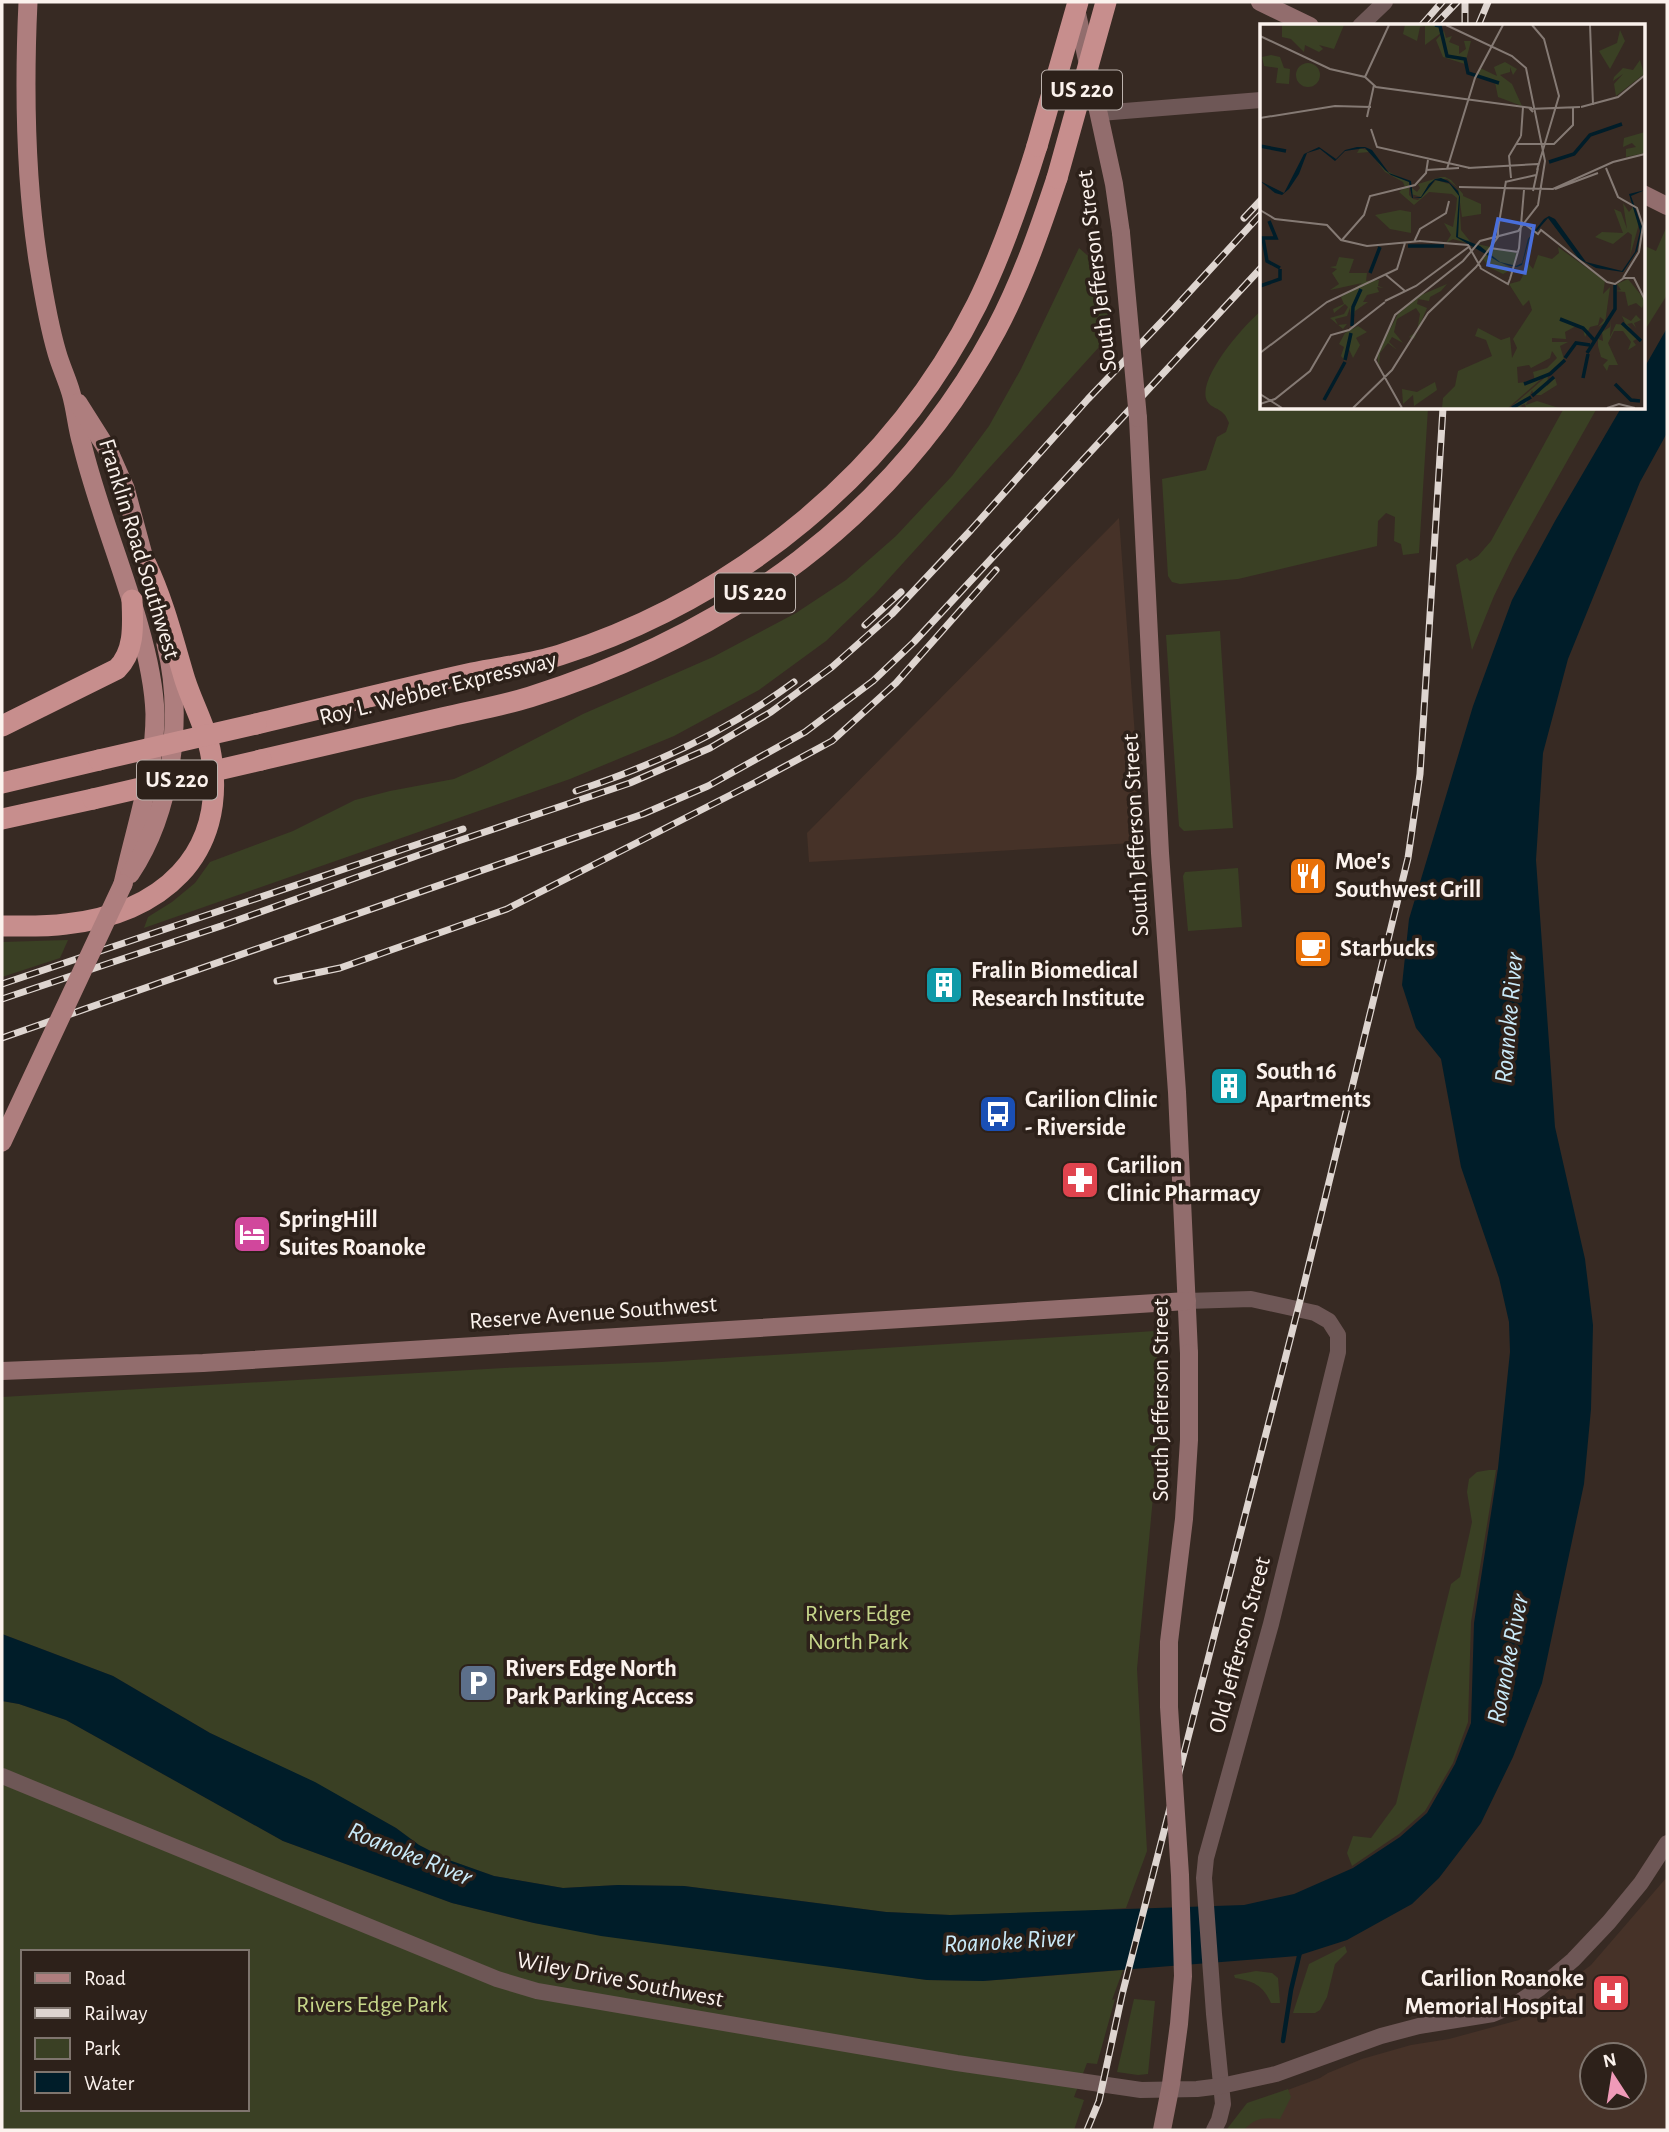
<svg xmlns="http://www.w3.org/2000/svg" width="1669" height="2132" font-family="'Alegreya Sans',sans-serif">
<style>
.built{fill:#463228;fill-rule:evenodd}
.green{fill:#3a4024;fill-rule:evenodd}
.water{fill:#001d29}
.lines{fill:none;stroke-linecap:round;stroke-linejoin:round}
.stream{stroke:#001d29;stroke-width:4.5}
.tertiary{stroke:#6e5756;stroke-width:16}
.secondary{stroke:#926d6d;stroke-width:18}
.primary{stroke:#ae7e7e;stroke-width:19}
.motorway{stroke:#c78e8d;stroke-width:21}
.rail-casing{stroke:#ded5d0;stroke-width:7}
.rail{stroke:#2d211a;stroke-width:4.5;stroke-dasharray:13;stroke-linecap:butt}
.secondary-bridge{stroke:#926d6d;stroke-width:18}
.primary-bridge{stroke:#ae7e7e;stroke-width:19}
.motorway-bridge{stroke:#c78e8d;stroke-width:21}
.labels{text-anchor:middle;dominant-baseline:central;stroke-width:7;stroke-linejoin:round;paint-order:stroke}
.shield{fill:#2d211a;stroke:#bdb3ae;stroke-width:2}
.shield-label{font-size:23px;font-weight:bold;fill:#fbf2ed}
.street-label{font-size:24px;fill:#fbf2ed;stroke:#2d211a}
.poi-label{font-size:24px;font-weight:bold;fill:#fbf2ed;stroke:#2d211a;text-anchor:start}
.park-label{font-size:24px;fill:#c6d68a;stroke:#2d211a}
.water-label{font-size:26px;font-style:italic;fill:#c9eaf9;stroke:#2d211a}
.inset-river{fill:none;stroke:#001d29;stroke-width:3.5}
.inset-road{fill:none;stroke:#857a74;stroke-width:2}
.view{fill:#496fdc;fill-opacity:0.15;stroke:#496fdc;stroke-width:3.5}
.inset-edge{fill:none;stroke:#fbf2ed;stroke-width:3.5}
</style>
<rect width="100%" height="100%" fill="#372a23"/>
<g class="built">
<polygon points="1119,518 1142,832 1133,843 809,862 807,833"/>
<path d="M1667 1877V2130H1232L1252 2103 1320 2078 1328 2073 1362 2059 1411 2045 1449 2039 1519 2020 1591 1965ZM1592 2055H1634V2097H1592Z"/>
</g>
<g class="green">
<polygon points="1667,226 1667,295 1643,333 1643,245 1656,251"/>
<polygon points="1079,248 1103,269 1110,335 874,595 826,641 759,690 674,736 570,779 144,928 148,917 172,902 195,883 210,862 293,831 355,800 390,791 454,779 483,766 583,714 713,657 796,613 846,580 896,536 952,476 989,426 1021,369"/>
<path d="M1261 311V408H1428L1419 553 1403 555 1401 544 1394 541 1395 517 1386 513 1378 521 1377 546 1238 579 1180 584 1172 582 1168 576 1162 479 1206 470 1217 437 1226 432 1229 423C1229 423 1225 414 1224 414 1219 408 1211 408 1207 401 1196 379 1245 324 1261 311Z"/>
<polygon points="1564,408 1597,408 1513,557 1494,596 1472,650 1456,565 1467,558 1470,561 1478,556 1491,541"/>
<polygon points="1220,631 1233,828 1184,831 1179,826 1166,635"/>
<polygon points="1238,868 1242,927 1188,931 1183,876 1185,872"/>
<polygon points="68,940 60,958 2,977 2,942"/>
<polygon points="1155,1331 1161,1411 1137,1669 1147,1851 1126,1908 1074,1912 950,1915 886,1912 684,1886 618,1885 563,1888 494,1876 446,1859 419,1845 396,1828 315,1783 210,1733 113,1676 2,1634 2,1397 504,1368 661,1362"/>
<polygon points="1489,1470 1496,1470 1471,1622 1468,1722 1453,1763 1425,1811 1399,1834 1352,1866 1347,1853 1353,1836 1371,1838 1396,1804 1451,1584 1460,1577 1472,1522 1467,1492 1469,1479 1477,1472"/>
<path d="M2 1701 19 1704 66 1720 283 1841 452 1903 534 1923 927 1980 983 1981 1123 1970 1112 2000 1115 1999 1097 2064 1087 2063 1074 2097 1084 2100 1074 2130H2ZM23 1952H247V2109H23Z"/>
<polygon points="1345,1946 1347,1952 1335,1964 1327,1997 1320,2010 1315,2013 1293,2013 1309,1964"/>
<path d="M1256 1971 1272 1973 1278 1978 1280 2003H1271C1263 1985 1253 1981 1235 1978L1234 1975Z"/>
<polygon points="1134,1999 1155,2001 1148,2074 1138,2075 1117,2072"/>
<path d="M1288 2089 1291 2097 1280 2119C1265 2117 1254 2118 1244 2130L1227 2129 1247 2103Z"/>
</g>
<polygon class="water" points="1667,328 1667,433 1640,482 1568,659 1543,753 1536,860 1555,1127 1585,1259 1593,1325 1591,1409 1584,1484 1542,1683 1513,1757 1481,1823 1439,1878 1412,1904 1347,1940 1297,1956 983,1981 927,1980 601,1936 534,1923 452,1903 283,1841 66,1720 19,1704 2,1701 2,1634 113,1676 210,1733 315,1782 396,1828 419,1845 446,1859 494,1876 563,1888 618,1885 684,1886 886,1912 950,1915 1244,1905 1294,1894 1353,1868 1400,1837 1427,1813 1455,1764 1471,1723 1474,1623 1498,1468 1510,1352 1509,1322 1499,1278 1461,1167 1441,1059 1416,1028 1402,985 1409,919 1473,706 1512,600 1555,521 1621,408 1643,408 1643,370"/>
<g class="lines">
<polyline class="stream" points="1283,2041 1291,1990 1300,1952"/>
<g class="tertiary">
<polyline points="1360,26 1385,2"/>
<polyline points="1100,113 1261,100"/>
<polyline points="1187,1301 1251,1299 1315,1313 1329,1321 1338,1335 1338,1352 1271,1624 1206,1858 1204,1878 1214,2014 1223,2104 1219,2120 1214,2130"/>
<polyline points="2,1776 497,1979 537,1991 957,2063 1141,2090 1197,2089 1221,2086 1276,2074 1381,2036 1419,2026 1493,2014 1516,2004 1540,1988 1573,1960 1609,1922 1641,1883 1667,1843"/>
</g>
<g class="secondary">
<polyline points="1260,2 1310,26"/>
<polyline points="1076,9 1114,184 1121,233"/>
<polyline points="1643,194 1667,206"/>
<polyline points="1138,418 1160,853 1177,1092 1189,1353"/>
<polyline points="2,1371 203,1363 1187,1301"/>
</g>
<g class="primary">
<path d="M28 2C24 87 25 175 38 260 43 291 48 323 57 353 61 367 67 379 71 393 76 410 77 428 82 444 97 506 122 565 139 626 147 654 154 684 155 714 155 773 135 828 123 884"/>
<polyline points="78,403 109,452 125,488 149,577"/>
<path d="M130 874C172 811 184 717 166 644"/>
</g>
<g class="motorway">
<path d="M256 724C328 707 400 689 472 673 501 667 532 664 560 655 737 598 893 472 977 304 1002 253 1020 201 1037 146"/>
<path d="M2 726 117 669C135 651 133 625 132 600"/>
<path d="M261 760C322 746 382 732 442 718 471 711 501 706 530 697 729 635 896 516 996 330 1022 281 1040 229 1057 178"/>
<polyline points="2,783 99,760"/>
<polyline points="2,819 93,799"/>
<path d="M2 926C23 926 44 927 66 924 160 914 228 856 211 755 207 729 193 705 185 680 173 640 164 602 146 564"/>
</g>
<defs>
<g id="rail">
<polyline points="1421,26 1442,2"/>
<polyline points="1434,26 1457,2"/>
<polyline points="1465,26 1465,2"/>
<polyline points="1478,26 1488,2"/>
<polyline points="1244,218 1261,200"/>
<polyline points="865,625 901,592"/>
<path d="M576 791C652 766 729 730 794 682"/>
<polyline points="277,981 340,968 507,909 756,782 832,741 896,683 996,570"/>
<polyline points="2,984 463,829"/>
<polyline points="2,999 221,926 458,841 630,783 710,748 771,712 832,667 892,614 971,530 1088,399 1170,313 1261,214"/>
<polyline points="2,1038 643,814 708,786 805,732 873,681 914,642 1261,268"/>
<polyline points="1087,2130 1099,2101 1122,1995 1301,1297 1408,858 1420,774 1443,408"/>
</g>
</defs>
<use href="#rail" class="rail-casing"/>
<use href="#rail" class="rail"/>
<g class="secondary-bridge">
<polyline points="1121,233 1138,418"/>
<polyline points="1162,2130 1171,2084 1179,2024 1183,1976 1180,1875 1169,1707 1169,1642 1184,1519 1189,1440 1189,1353"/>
</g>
<polyline class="primary-bridge" points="2,1142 123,884"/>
<g class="motorway-bridge">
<polyline points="1037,146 1078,2"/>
<polyline points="1057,178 1106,2"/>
<polyline points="99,760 256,724"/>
<polyline points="93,799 261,760"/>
</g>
</g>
<defs>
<symbol id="restaurant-square" viewBox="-11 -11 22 22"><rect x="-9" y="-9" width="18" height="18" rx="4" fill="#e8710a" stroke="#2d211a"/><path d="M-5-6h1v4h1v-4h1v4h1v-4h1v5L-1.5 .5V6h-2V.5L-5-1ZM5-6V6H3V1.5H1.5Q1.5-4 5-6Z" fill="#fff"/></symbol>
<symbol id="cafe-square" viewBox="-11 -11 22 22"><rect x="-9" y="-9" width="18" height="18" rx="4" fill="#e8710a" stroke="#2d211a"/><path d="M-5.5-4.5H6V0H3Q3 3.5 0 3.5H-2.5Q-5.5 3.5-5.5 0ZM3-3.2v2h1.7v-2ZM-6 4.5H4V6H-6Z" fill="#fff"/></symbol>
<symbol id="building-square" viewBox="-11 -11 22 22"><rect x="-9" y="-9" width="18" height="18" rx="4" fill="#0f9aa8" stroke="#2d211a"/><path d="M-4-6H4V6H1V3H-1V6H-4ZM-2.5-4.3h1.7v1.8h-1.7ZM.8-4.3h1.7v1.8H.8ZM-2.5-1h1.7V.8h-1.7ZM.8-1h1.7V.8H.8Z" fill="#fff"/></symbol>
<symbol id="bus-square" viewBox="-11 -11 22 22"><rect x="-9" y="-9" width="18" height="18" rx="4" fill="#1a4fb4" stroke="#2d211a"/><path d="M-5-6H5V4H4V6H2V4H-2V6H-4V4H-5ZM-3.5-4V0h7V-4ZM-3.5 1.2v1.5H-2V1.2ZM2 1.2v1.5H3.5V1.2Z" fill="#fff"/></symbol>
<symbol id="pharmacy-square" viewBox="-11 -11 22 22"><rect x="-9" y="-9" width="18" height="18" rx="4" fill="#e0444e" stroke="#2d211a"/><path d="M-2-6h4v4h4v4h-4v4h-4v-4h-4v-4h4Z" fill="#fff"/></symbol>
<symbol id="hotel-square" viewBox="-11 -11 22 22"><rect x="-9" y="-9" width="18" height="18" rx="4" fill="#d1479c" stroke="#2d211a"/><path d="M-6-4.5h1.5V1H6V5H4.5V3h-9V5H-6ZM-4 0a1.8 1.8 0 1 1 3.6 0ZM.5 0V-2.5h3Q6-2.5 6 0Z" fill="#fff"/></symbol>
<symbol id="parking-square" viewBox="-11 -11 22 22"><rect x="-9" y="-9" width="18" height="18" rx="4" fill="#5c6f8a" stroke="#2d211a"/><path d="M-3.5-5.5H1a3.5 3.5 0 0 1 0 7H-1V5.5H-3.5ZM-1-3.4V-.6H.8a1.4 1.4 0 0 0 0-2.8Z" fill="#fff"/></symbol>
<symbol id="hospital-square" viewBox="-11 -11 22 22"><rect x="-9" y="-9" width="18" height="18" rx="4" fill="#e0444e" stroke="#2d211a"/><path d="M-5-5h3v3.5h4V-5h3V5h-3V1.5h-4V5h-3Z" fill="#fff"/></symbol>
</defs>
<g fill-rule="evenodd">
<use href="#restaurant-square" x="1286" y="854" width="44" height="44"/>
<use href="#cafe-square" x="1291" y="927" width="44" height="44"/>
<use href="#building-square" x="922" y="963" width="44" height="44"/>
<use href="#building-square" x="1207" y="1064" width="44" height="44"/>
<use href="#bus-square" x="976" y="1092" width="44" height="44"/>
<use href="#pharmacy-square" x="1058" y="1158" width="44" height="44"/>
<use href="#hotel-square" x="230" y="1212" width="44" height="44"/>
<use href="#parking-square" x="456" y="1661" width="44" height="44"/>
<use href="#hospital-square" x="1589" y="1971" width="44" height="44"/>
</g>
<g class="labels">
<g class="shield">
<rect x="1042" y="70.5" width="80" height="39" rx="5"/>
<rect x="715" y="573.5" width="80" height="39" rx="5"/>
<rect x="137" y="760.5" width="80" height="39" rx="5"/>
</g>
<g class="shield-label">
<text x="1082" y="90">US 220</text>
<text x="755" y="593">US 220</text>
<text x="177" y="780">US 220</text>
</g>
<g class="street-label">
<text transform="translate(1097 271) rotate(-97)">South Jefferson Street</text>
<text transform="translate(139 549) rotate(73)">Franklin Road Southwest</text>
<text transform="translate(438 689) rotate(-14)">Roy L. Webber Expressway</text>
<text transform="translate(1136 835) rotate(-93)">South Jefferson Street</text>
<text transform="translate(593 1313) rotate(-4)">Reserve Avenue Southwest</text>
<text transform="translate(1161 1400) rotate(-90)">South Jefferson Street</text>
<text transform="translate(1240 1645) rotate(-75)">Old Jefferson Street</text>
<text transform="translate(620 1980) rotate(11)">Wiley Drive Southwest</text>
</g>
<g class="poi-label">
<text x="1335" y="862">Moe's<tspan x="1335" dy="28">Southwest Grill</tspan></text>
<text x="1340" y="949">Starbucks</text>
<text x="971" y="971">Fralin Biomedical<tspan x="971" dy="28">Research Institute</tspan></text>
<text x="1256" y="1072">South 16<tspan x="1256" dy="28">Apartments</tspan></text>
<text x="1025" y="1100">Carilion Clinic<tspan x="1025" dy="28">- Riverside</tspan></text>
<text x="1107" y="1166">Carilion<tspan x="1107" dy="28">Clinic Pharmacy</tspan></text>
<text x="279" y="1220">SpringHill<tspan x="279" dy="28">Suites Roanoke</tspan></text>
<text x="505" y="1669">Rivers Edge North<tspan x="505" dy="28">Park Parking Access</tspan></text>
<text x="1584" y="1979" text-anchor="end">Carilion Roanoke<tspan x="1584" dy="28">Memorial Hospital</tspan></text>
</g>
<g class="park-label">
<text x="858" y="1614">Rivers Edge<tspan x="858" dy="28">North Park</tspan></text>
<text x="372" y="2005">Rivers Edge Park</text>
</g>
<g class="water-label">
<text transform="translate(1509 1018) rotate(-85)">Roanoke River</text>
<text transform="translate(1508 1659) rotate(-79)">Roanoke River</text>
<text transform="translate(410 1854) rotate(22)">Roanoke River</text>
<text transform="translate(1009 1941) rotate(-3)">Roanoke River</text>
</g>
</g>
<g transform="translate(1260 24)">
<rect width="385" height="385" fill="#372a23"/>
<path d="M22 1H84L74 25 59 21 63 25 59 28 45 21 44 28 31 15 22 13ZM145 1H177L181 9 165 21V2L160 3 157 17 143 10ZM360 6 365 17 350 45 339 27 357 19ZM184 7 186 14 192 12 189 18 199 22V30L206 25 204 17H211L205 40 183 33 176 16ZM11 31 20 33 24 44 30 45 29 60 16 59 18 44 4 42 2 33ZM380 36 384 50 356 72 354 60 363 50 353 57 354 53 363 44 373 46ZM245 38 257 45 253 51 250 43V48L240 51 252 60 262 82 238 73 235 58 216 52 220 44 237 52 234 43ZM36 51a12 12 0 1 1 24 0a12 12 0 1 1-24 0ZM385 108V129L366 133V125L376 123 372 119 363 123 364 114ZM100 124 113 128 121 139 125 146 149 158V171L153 175 158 176 161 173 151 170 152 164 157 168 160 164 158 160 181 153H185L191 156 198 164 187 155H177L169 160 162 172 176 156 192 161 199 171 201 206 213 221 193 215 186 219 191 211 184 199 193 203 196 185 197 174 192 170 169 168 154 181 139 168 145 163 143 158 125 148 110 128 97 129ZM198 164 203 170V172L221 180V190L202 193ZM363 179 369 188 373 183 379 200 370 232 372 211 368 208 353 220 335 213 342 208 363 209 354 185 361 188 367 205ZM140 186 151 188V209L130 205 115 191ZM217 220 257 229 254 241 242 239 252 245 243 250 229 243 223 235 227 229 238 237ZM298 223 345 257 343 270 350 263 345 299 338 303 344 296 340 293 338 301 330 303 325 313 323 305 316 302 305 308 306 315 292 314V318H308L300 322 304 335 248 384H182L183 374 195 362 198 347 232 332 226 316 215 312 218 304 241 316 250 313 252 334 257 324 253 315 272 286 269 276 263 282 249 260 260 257 269 240 273 245 278 231 292 235 299 229ZM292 327 297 334 287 344 273 348 275 357 258 359 257 343 269 341 271 344 290 334ZM79 233 94 235 89 249H107L106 257 119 256 118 262 124 264 117 263 119 268 107 271 103 278H108L95 287 92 300 90 284 87 292 75 295 78 301 87 300 83 305 70 294 84 290 88 283 85 280 74 289 73 285 84 280 81 273 102 259 70 266 79 260 72 249 77 245 70 243 76 242ZM368 255 385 276 382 284 376 279 368 282 365 268 355 267 361 266 357 260ZM187 260 181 267 170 273 169 277 158 275 157 280 167 284 154 315 149 313 157 307 160 290 156 284 137 295 134 308 143 319 132 313 129 318 137 326 128 319 120 329 119 343 117 330 138 290 161 271ZM376 291 381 296 374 299 376 304 372 299 367 300 371 304 366 302 379 314 373 317 376 321 368 326 371 318 363 307H354L348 319 358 341H349L347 347 343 341 348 336 341 333 338 322V315L343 317 342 308 350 303 351 296 350 313 356 300 366 301 362 292 371 297ZM98 302 107 308 96 314 100 321 93 334 88 323 85 337 81 332 84 323 79 320 85 309ZM288 351 287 362 295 354 297 361 281 371H274L272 366 266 381 277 377 299 384H266L265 380 260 382 265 384H250ZM175 358 177 366 154 382 153 371 143 380 142 365 157 368Z" fill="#3a4024" fill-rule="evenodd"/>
<path d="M59 123 76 135 85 126 97 123H105L112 126 129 149 151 157 153 174 161 173 169 160 175 155 181 154 188 157 198 167 200 173 198 213 220 222 240 238 256 242 262 239 268 215 284 195 289 192 295 195 326 238 362 247 375 228 380 207 369 170 385 166 371 172 382 203 377 227 363 248 336 244 319 235 288 194 269 216 262 241 257 243 250 242 239 238 196 213 199 172 189 159 175 156 161 174H152L149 158 131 151 125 146 105 124 85 127 75 137 60 125 47 129 39 150 29 165 22 171 15 169 0 157 24 169 44 130Z" fill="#001d29"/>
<path class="inset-river" d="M175 1 180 2 187 32 205 35 208 49 239 59M0 122 26 127M289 138 314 130 330 111 362 100M9 197 16 214H3L7 237 20 244M148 222H184M110 249 120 223M0 262 20 255V245M300 295 323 304 335 317M362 299 381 317M92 302 93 283 101 265M327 329 355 285V261M305 334 316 319 330 321M85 336 91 309M323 354 328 330M264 360 290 350 305 336M355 360 371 376 380 377M272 372 294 353M64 376 85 338M252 384 271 373"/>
<path class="inset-road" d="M272 1 284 15 299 72 277 146M330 1 333 81M0 12 70 45 105 53 116 63 272 84M105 53 129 1M321 83 358 73 385 51M273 88 270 85 320 83M107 93 114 61M0 94 75 82 111 83M111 105 117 123 210 144M261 112 263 83M256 120H294L313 101V83M208 144 278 140M346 144 358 173 377 184 383 202 379 228 363 254M187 145 215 54 243 1M166 146 199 144M251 154 249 132 261 112M245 158 276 151M199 163 293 165 353 138 385 130M295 165 338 149M273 167 278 144M0 186 15 195 67 201 81 216 107 222 161 217M262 198 278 210 281 206 347 258 355 260 364 254M238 205 246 157M82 216 104 191 110 172 155 161 166 149 168 136M159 217 208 221 221 244M154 218 160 205 186 189 189 177M230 224 258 228M220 244 248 260 250 255M126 251 145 267M364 254H374L385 276M250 255 259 224 264 166M125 277 156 262 210 222M0 329 67 278 137 245 145 219M0 370 22 384M0 380 15 375 50 347 71 311 89 306 125 278M93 384 132 346 168 289 216 243 238 213V204M142 384 115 336 135 291 203 237 220 217 258 207 278 181 285 137 266 44 252 32 186 1M347 384 359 380 375 384"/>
<path class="view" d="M238 195 274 202 265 249 228 241Z"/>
<rect width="385" height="385" class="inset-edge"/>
</g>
<rect width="1669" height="2132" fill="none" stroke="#fbf2ed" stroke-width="7"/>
<rect x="21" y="1950" width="228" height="161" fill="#2d211a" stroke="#7f756e" stroke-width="2"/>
<rect x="35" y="1973" width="35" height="10" fill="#ae7e7e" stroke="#7f756e" stroke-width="2"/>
<text x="84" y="1985" font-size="21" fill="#fbf2ed">Road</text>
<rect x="35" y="2008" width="35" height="10" fill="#ded5d0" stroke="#7f756e" stroke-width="2"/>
<text x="84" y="2020" font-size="21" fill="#fbf2ed">Railway</text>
<rect x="35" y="2038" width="35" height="21" fill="#3a4024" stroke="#7f756e" stroke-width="2"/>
<text x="84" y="2055" font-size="21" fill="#fbf2ed">Park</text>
<rect x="35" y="2072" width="35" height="21" fill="#001d29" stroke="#7f756e" stroke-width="2"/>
<text x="84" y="2090" font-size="21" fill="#fbf2ed">Water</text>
<g transform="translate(1613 2076) rotate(348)"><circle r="33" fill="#2d211a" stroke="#7f756e" stroke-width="2"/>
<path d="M0-5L12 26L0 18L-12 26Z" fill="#ef9ab8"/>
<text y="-10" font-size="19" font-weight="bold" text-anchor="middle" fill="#fbf2ed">N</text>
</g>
</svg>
